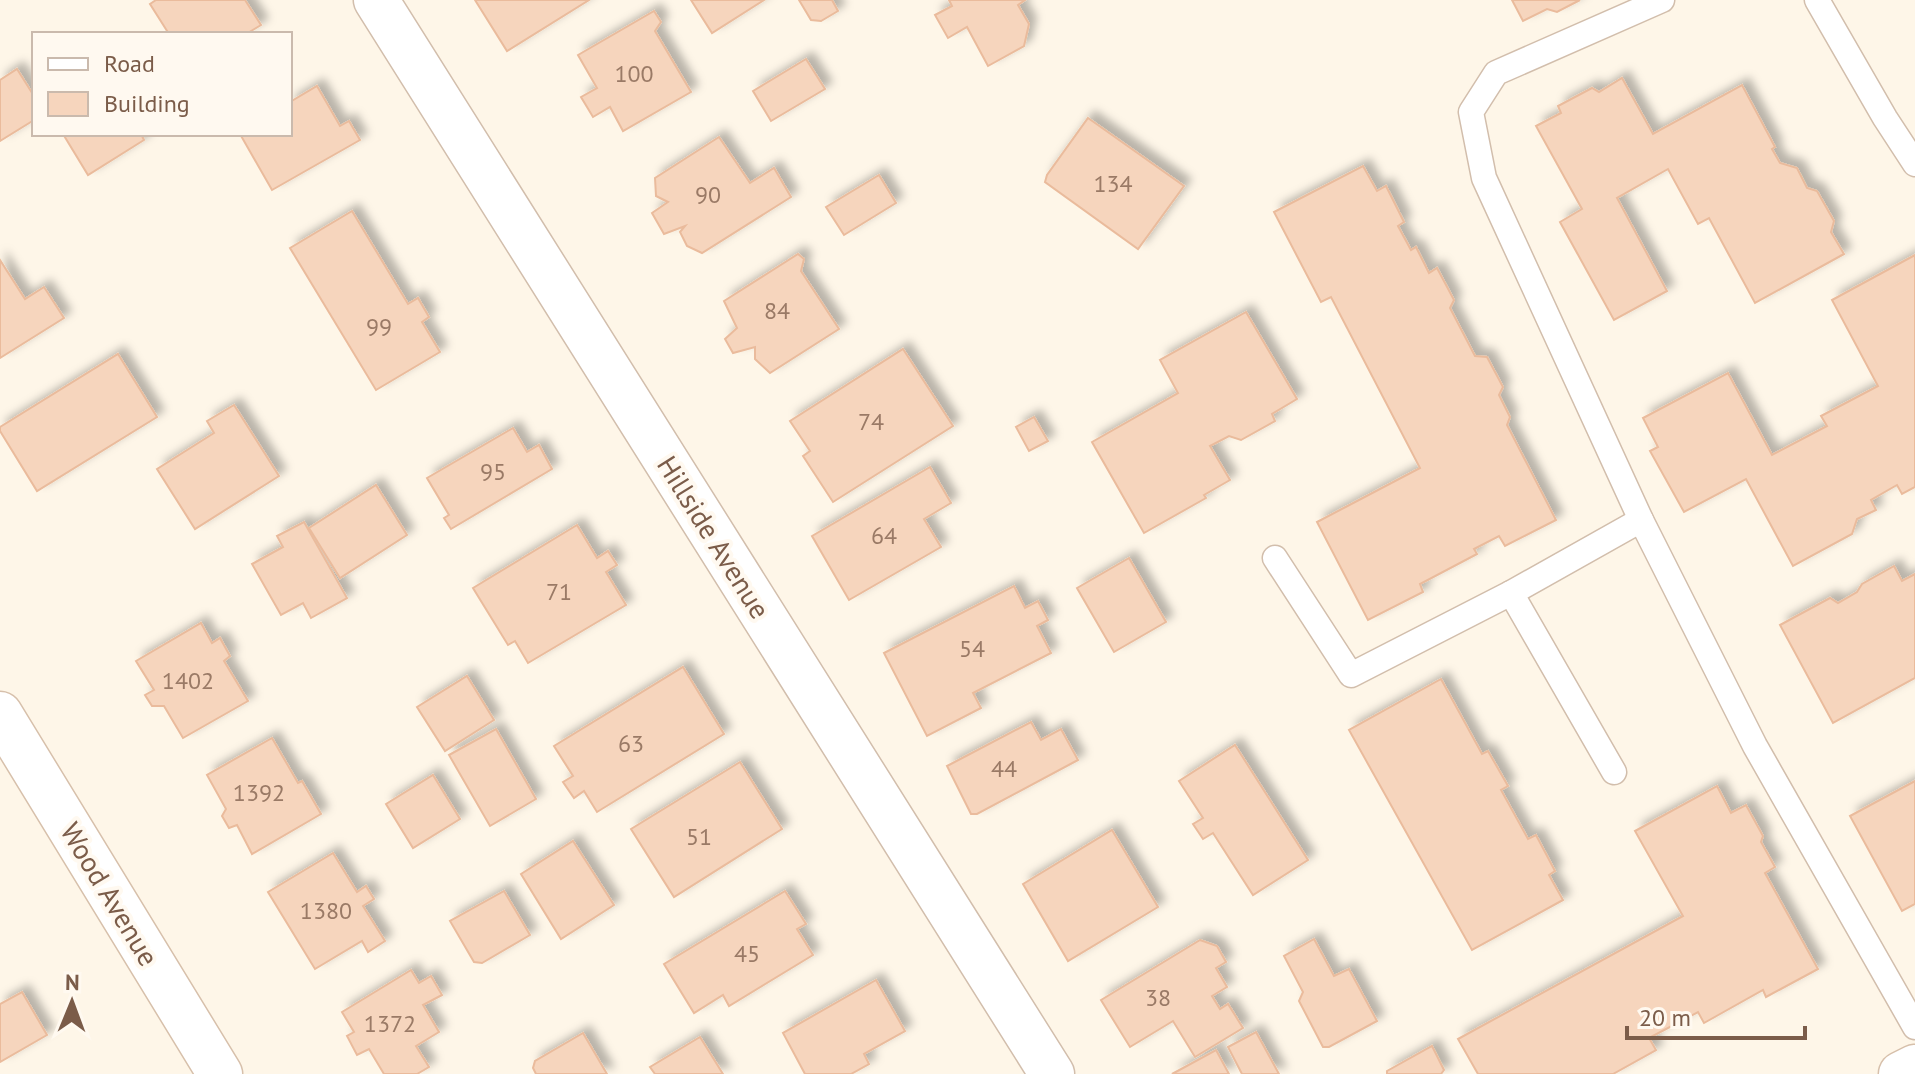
<svg xmlns="http://www.w3.org/2000/svg" width="1915" height="1074" font-family="'PT Sans',sans-serif">
<style>
.building{fill:#f6d5bd;stroke:#eabb9c;stroke-width:2;filter:url(#shadow)}
.lines{fill:none;stroke-linecap:round;stroke-linejoin:round}
.lane-casing{stroke:#d2beac;stroke-width:27}
.street-casing{stroke:#d2beac;stroke-width:47}
.secondary-casing{stroke:#d7c0ab;stroke-width:47}
.lane{stroke:#fff;stroke-width:24}
.street{stroke:#fff;stroke-width:44}
.secondary{stroke:#fff;stroke-width:44}
.labels{text-anchor:middle;dominant-baseline:central;stroke-width:8;stroke-linejoin:round;paint-order:stroke}
.number-label{font-size:24px;fill:#9a7a66}
.street-label{font-size:28px;fill:#7b5c49;stroke:#fff9f0}
</style>
<defs>
<filter id="shadow"><feDropShadow dx="7" dy="-7" stdDeviation="4" flood-color="#0004"/></filter>
</defs>
<rect width="100%" height="100%" fill="#fef6e8"/>
<g class="building">
<polygon points="156,0 245,0 261,25 246,34 169,34 150,4"/>
<polygon points="475,0 589,0 507,51"/>
<polygon points="691,0 764,0 712,33"/>
<polygon points="799,0 832,0 838,11 821,21 811,20"/>
<polygon points="949,0 1025,0 1018,5 1029,24 1024,46 988,66 967,27 948,38 935,15 952,6"/>
<polygon points="1512,0 1580,0 1557,12 1547,9 1523,21"/>
<polygon points="654,11 661,22 655,31 691,92 623,131 610,107 593,117 581,97 597,88 578,55"/>
<polygon points="806,59 825,89 771,121 753,91"/>
<polygon points="17,69 34,96 34,120 0,141 0,80"/>
<polygon points="1622,78 1653,134 1742,85 1775,147 1772,149 1780,163 1797,168 1807,188 1817,191 1834,221 1831,232 1844,254 1755,303 1709,218 1698,224 1668,169 1617,198 1667,291 1614,320 1560,222 1582,209 1536,126 1561,113 1558,106 1592,88 1599,92"/>
<polygon points="317,86 340,126 349,121 360,140 272,190 240,134 290,134 290,102"/>
<polygon points="1088,118 1184,186 1138,249 1045,182 1047,175"/>
<polygon points="63,134 141,134 144,140 88,175"/>
<polygon points="719,137 750,183 774,168 791,197 702,253 687,246 680,232 685,226 664,234 652,213 668,202 656,196 655,178"/>
<polygon points="1363,166 1377,191 1386,186 1404,222 1398,226 1411,250 1416,247 1429,273 1437,268 1454,300 1450,308 1475,356 1487,357 1503,387 1499,395 1510,417 1507,425 1556,520 1505,546 1499,536 1474,549 1477,554 1420,584 1423,592 1368,620 1317,522 1420,468 1331,297 1321,302 1274,212"/>
<polygon points="879,175 896,203 844,235 826,207"/>
<polygon points="352,211 408,304 418,298 429,317 422,322 440,352 376,390 290,248"/>
<polygon points="798,254 804,259 801,271 839,329 770,373 755,359 755,347 733,353 725,339 737,328 724,301"/>
<polygon points="1915,255 1915,487 1902,494 1897,485 1871,500 1876,510 1857,519 1852,534 1793,566 1746,479 1684,512 1650,451 1658,447 1643,418 1728,373 1772,455 1827,426 1821,416 1878,386 1832,300"/>
<polygon points="0,260 25,299 44,287 64,318 0,358"/>
<polygon points="1246,312 1297,399 1272,414 1275,421 1241,440 1229,436 1210,446 1230,480 1204,495 1206,498 1144,533 1092,442 1178,393 1160,360"/>
<polygon points="903,349 953,426 833,502 803,456 810,451 790,421"/>
<polygon points="118,354 157,417 37,491 0,431 0,427"/>
<polygon points="234,405 279,476 195,529 157,469 214,433 207,421"/>
<polygon points="1034,417 1048,441 1029,451 1016,427"/>
<polygon points="513,428 527,452 539,445 552,469 451,529 444,518 449,515 427,478"/>
<polygon points="930,467 951,503 924,519 941,547 849,600 812,536"/>
<polygon points="376,485 407,535 340,578 309,528"/>
<polygon points="304,522 347,598 311,618 303,603 281,615 252,564 283,547 277,536"/>
<polygon points="577,525 597,558 608,551 617,565 606,572 626,605 528,663 515,641 508,645 473,588"/>
<polygon points="1129,558 1166,622 1114,652 1077,588"/>
<polygon points="1894,566 1902,581 1915,574 1915,678 1833,723 1780,625 1830,598 1838,603 1857,592 1862,584"/>
<polygon points="1014,586 1025,608 1038,601 1048,620 1037,626 1051,653 973,693 981,708 927,736 884,653"/>
<polygon points="201,623 212,643 220,638 230,656 224,661 248,701 183,738 164,706 152,706 145,695 154,690 136,661"/>
<polygon points="683,667 724,734 597,812 584,791 574,798 563,782 573,776 554,746"/>
<polygon points="467,676 494,720 445,751 417,707"/>
<polygon points="1441,679 1482,754 1488,751 1508,786 1501,790 1528,839 1536,835 1555,871 1549,875 1563,900 1472,950 1349,730"/>
<polygon points="1031,722 1041,740 1061,729 1078,760 977,814 971,814 947,766"/>
<polygon points="496,729 536,799 490,826 449,755"/>
<polygon points="272,738 298,783 302,781 321,814 252,854 237,825 229,828 222,816 226,809 207,775"/>
<polygon points="1235,745 1308,860 1253,895 1213,833 1203,839 1193,824 1203,818 1179,781"/>
<polygon points="740,762 782,829 674,897 631,829"/>
<polygon points="433,775 460,819 413,848 386,804"/>
<polygon points="1915,781 1915,904 1902,911 1850,816"/>
<polygon points="1717,786 1731,813 1746,805 1763,836 1761,842 1775,867 1765,873 1818,969 1766,997 1763,990 1704,1023 1698,1012 1649,1038 1656,1050 1613,1074 1478,1074 1458,1039 1683,916 1635,831"/>
<polygon points="1112,830 1158,907 1068,961 1023,884"/>
<polygon points="573,841 614,905 561,939 521,874"/>
<polygon points="333,853 357,892 366,886 374,899 363,906 385,941 368,952 362,941 315,969 268,892"/>
<polygon points="504,891 530,935 482,963 474,962 450,921"/>
<polygon points="785,891 806,924 797,929 813,955 729,1006 723,995 694,1013 664,964"/>
<polygon points="1314,939 1334,976 1349,969 1377,1021 1329,1047 1323,1047 1299,1001 1303,992 1284,956"/>
<polygon points="1200,940 1217,946 1226,962 1216,968 1227,987 1212,996 1220,1009 1228,1004 1243,1028 1195,1057 1173,1021 1130,1047 1101,1000"/>
<polygon points="411,970 419,983 431,976 442,995 423,1005 439,1032 416,1046 429,1067 417,1074 384,1074 369,1049 357,1055 347,1036 354,1032 342,1012"/>
<polygon points="876,980 905,1031 864,1054 869,1064 851,1074 805,1074 783,1033"/>
<polygon points="22,992 47,1035 0,1062 0,1004"/>
<polygon points="1256,1032 1279,1074 1242,1074 1228,1047"/>
<polygon points="583,1033 607,1074 536,1074 533,1068 535,1061"/>
<polygon points="700,1037 723,1074 655,1074 650,1067"/>
<polygon points="1432,1046 1444,1070 1441,1074 1387,1074 1387,1071"/>
<polygon points="1216,1050 1229,1074 1172,1074"/>
</g>
<g class="lines">
<defs>
<g id="lane">
<polyline points="1662,0 1496,73 1471,112 1484,178 1641,520 1755,746 1915,1027"/>
<polyline points="1817,0 1885,118 1915,164"/>
<polyline points="1275,558 1351,675 1511,593 1641,520"/>
<polyline points="1511,593 1614,772"/>
</g>
<polyline id="street" points="376,0 1052,1074"/>
<g id="secondary">
<polyline points="0,714 220,1074"/>
<polyline points="1901,1074 1915,1067"/>
</g>
</defs>
<use href="#lane" class="lane-casing"/>
<use href="#street" class="street-casing"/>
<use href="#secondary" class="secondary-casing"/>
<use href="#lane" class="lane"/>
<use href="#street" class="street"/>
<use href="#secondary" class="secondary"/>
</g>
<g class="labels">
<g class="number-label">
<text x="634" y="73">100</text>
<text x="1113" y="183">134</text>
<text x="708" y="194">90</text>
<text x="777" y="310">84</text>
<text x="379" y="326">99</text>
<text x="871" y="421">74</text>
<text x="493" y="471">95</text>
<text x="884" y="535">64</text>
<text x="559" y="591">71</text>
<text x="972" y="648">54</text>
<text x="188" y="680">1402</text>
<text x="631" y="743">63</text>
<text x="1004" y="768">44</text>
<text x="259" y="792">1392</text>
<text x="699" y="836">51</text>
<text x="326" y="910">1380</text>
<text x="747" y="953">45</text>
<text x="1158" y="997">38</text>
<text x="390" y="1023">1372</text>
</g>
<g class="street-label">
<text transform="translate(714 537) rotate(58)">Hillside Avenue</text>
<text transform="translate(110 894) rotate(59)">Wood Avenue</text>
</g>
</g>
<rect x="32" y="32" width="260" height="104" fill="#fff9f0" stroke="#cabaad" stroke-width="2"/>
<rect x="48" y="58" width="40" height="12" fill="#ffffff" stroke="#cabaad" stroke-width="2"/>
<text x="104" y="72" font-size="24" fill="#7b5c49">Road</text>
<rect x="48" y="92" width="40" height="24" fill="#f6d5bd" stroke="#cabaad" stroke-width="2"/>
<text x="104" y="112" font-size="24" fill="#7b5c49">Building</text>
<g transform="translate(72 1002) rotate(1)" stroke="#fff9f0" stroke-width="6" paint-order="stroke">
<path d="M0-6L14 30L0 20L-14 30Z" fill="#7b5c49"/>
<text y="-12" font-size="22" font-weight="bold" text-anchor="middle" fill="#7b5c49">N</text>
</g>
<path d="M1627 1026v12h178v-12" fill="none" stroke="#7b5c49" stroke-width="4"/>
<text x="1639" y="1026" font-size="24" fill="#7b5c49" stroke="#fff9f0" stroke-width="6" paint-order="stroke">20 m</text>
</svg>
